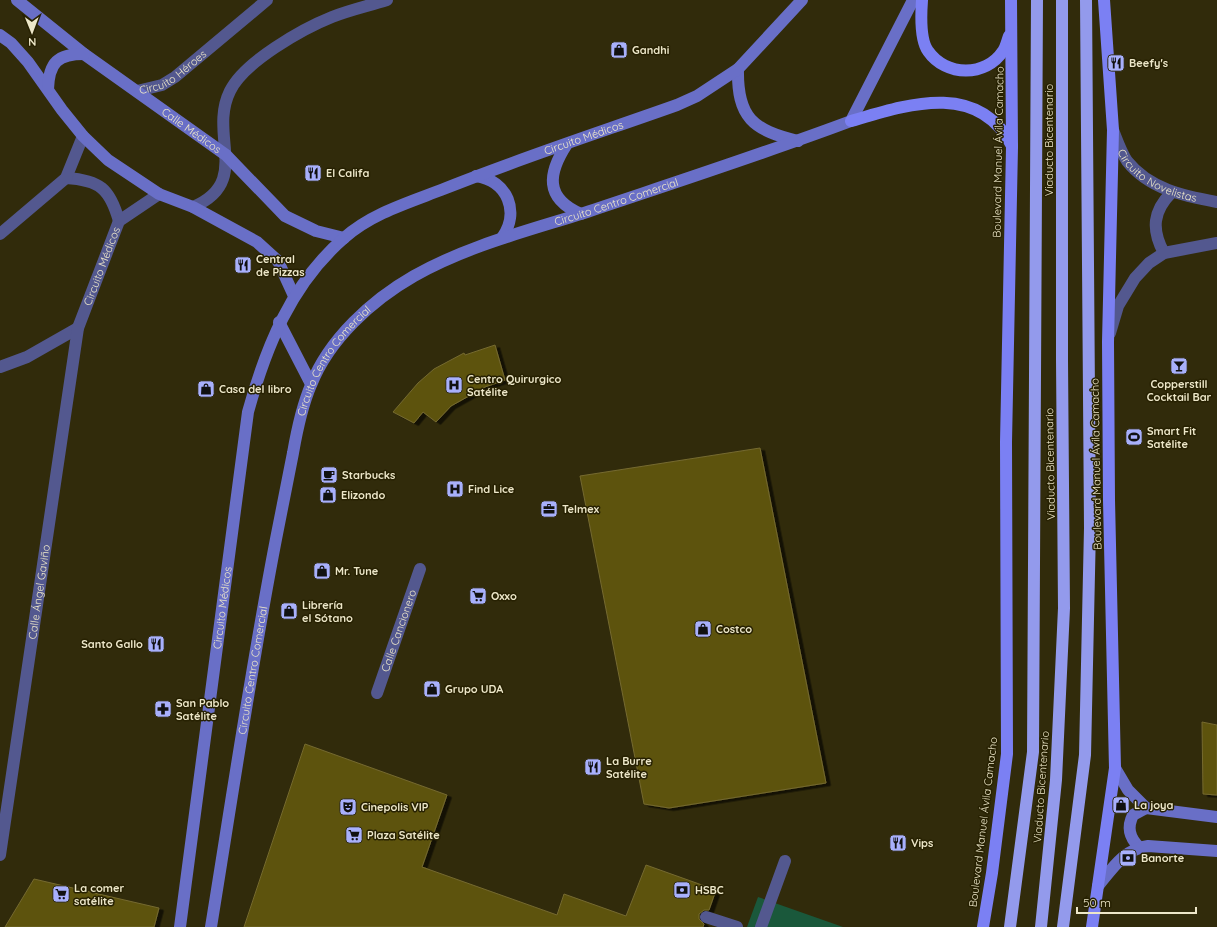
<svg xmlns="http://www.w3.org/2000/svg" width="1217" height="927" font-family="Quicksand,sans-serif">
<style>
.green{fill:#1a583b}
.building{fill:#5d5210;stroke:#756a2f;filter:url(#shadow)}
.lines{fill:none;stroke-linecap:round;stroke-linejoin:round}
.street{stroke:#53588f;stroke-width:12}
.secondary{stroke:#696fc7;stroke-width:12}
.primary{stroke:#7b80f3;stroke-width:12}
.highway{stroke:#939aec;stroke-width:12}
.labels{text-anchor:middle;dominant-baseline:central;stroke-width:3;stroke-linejoin:round;paint-order:stroke}
.poi-label{font-size:11px;font-weight:bold;fill:#ede7c9;stroke:#272102;text-anchor:start}
.street-label{font-size:11px;fill:#ede7c9;stroke:#272102}
</style>
<defs>
<filter id="shadow"><feDropShadow dx="4.5" dy="2.5" stdDeviation="0" flood-color="#0009"/></filter>
</defs>
<rect width="100%" height="100%" fill="#312b0b"/>
<polygon class="green" points="758,897 843,927 747,927"/>
<g class="building">
<polygon points="495,345 505,380 485,387 451,406 436,422 423,412 414,423 393,412 418,383 434,369 464,353 465,355"/>
<polygon points="760,448 826,783 669,808 644,804 580,476"/>
<polygon points="1202,722 1217,725 1217,795 1203,794"/>
<polygon points="305,744 447,795 422,867 557,915 564,894 626,916 646,865 716,890 709,910 704,910 699,914 699,919 704,924 703,927 244,927"/>
<polygon points="34,879 159,908 154,927 5,927"/>
</g>
<g class="lines">
<g class="street">
<path id="s1" d="M137 91 162 85 175 77 267 0"/>
<path id="s2" d="M1113 130C1117 140 1121 152 1127 161 1149 189 1184 196 1217 202"/>
<path d="M66 178C100 180 110 189 119 221"/>
<path d="M193 207C252 182 208 135 230 91 244 62 302 29 332 17 349 10 368 6 387 0"/>
<polyline points="0,234 66,178 83,136"/>
<path d="M1164 253C1151 229 1153 211 1172 192"/>
<polyline points="1110,333 1118,306 1135,278 1149,263 1164,253 1217,243"/>
<polyline points="0,367 27,357 78,328"/>
<path id="s3" d="M377 693 420 569"/>
<path id="s4" d="M0 855 78 328 119 221 159 194"/>
<polyline points="706,917 737,927"/>
<polyline points="761,927 785,861"/>
</g>
<g class="secondary">
<path id="s5" d="M17 0 84 54 226 155 285 216 316 231 344 238"/>
<polyline points="0,35 11,43 28,62 62,110 83,136 108,160 159,194 193,207 257,242 278,261 294,296"/>
<path d="M738 69C737 118 753 130 798 141"/>
<path d="M48 89C49 62 58 54 84 54"/>
<path d="M567 144C548 173 544 198 581 214"/>
<path d="M476 176C508 181 520 212 502 238"/>
<polyline points="279,322 311,384"/>
<polyline points="1115,768 1128,790 1146,808 1217,817"/>
<path d="M1139 847C1129 837 1127 827 1133 815L1146 808"/>
<path d="M1098 886C1112 869 1124 849 1148 846L1217 851"/>
<path id="s6" d="M180 927 248 412C266 347 291 284 344 238 371 214 407 203 441 190 518 159 598 133 677 105L697 96 738 69 802 0"/>
<path id="s7" d="M211 927C232 798 251 668 276 539 282 510 287 482 293 453 297 430 302 406 311 385 329 339 372 300 414 276 467 246 527 231 584 213 673 183 763 154 851 121L913 0"/>
</g>
<g class="primary">
<path d="M922 0C921 14 920 40 928 51 946 77 986 77 1003 51 1006 47 1007 41 1009 36"/>
<path d="M851 121C906 105 978 80 1012 146"/>
<polyline points="983,927 992,873 1007,754 1006,442 1012,147 1011,0"/>
<polyline points="1092,927 1115,768 1109,500 1108,342 1113,130 1104,0"/>
</g>
<g class="highway">
<polyline points="1010,927 1033,752 1037,0"/>
<polyline points="1041,927 1056,780 1064,608 1062,360 1062,0"/>
<polyline points="1063,927 1085,755 1090,528 1086,0"/>
</g>
</g>
<defs>
<symbol id="shop-square" viewBox="-11 -11 22 22"><rect x="-9" y="-9" width="18" height="18" rx="4" fill="#a8b0fc" stroke="#272102"/><path d="M-5-2.5h2.3a2.7 3.5 0 0 1 5.4 0H5L5.5 6h-11ZM-1.5-2.5h3a1.5 2.3 0 0 0-3 0Z" fill="#111"/></symbol>
<symbol id="restaurant-square" viewBox="-11 -11 22 22"><rect x="-9" y="-9" width="18" height="18" rx="4" fill="#a8b0fc" stroke="#272102"/><path d="M-5-6h1v4h1v-4h1v4h1v-4h1v5L-1.5 .5V6h-2V.5L-5-1ZM5-6V6H3V1.5H1.5Q1.5-4 5-6Z" fill="#111"/></symbol>
<symbol id="bar-square" viewBox="-11 -11 22 22"><rect x="-9" y="-9" width="18" height="18" rx="4" fill="#a8b0fc" stroke="#272102"/><path d="M-6-5H6L.8 .8V4.5H3.5V6h-7V4.5H-.8V.8Z" fill="#111"/></symbol>
<symbol id="hospital-square" viewBox="-11 -11 22 22"><rect x="-9" y="-9" width="18" height="18" rx="4" fill="#a8b0fc" stroke="#272102"/><path d="M-5-5h3v3.5h4V-5h3V5h-3V1.5h-4V5h-3Z" fill="#111"/></symbol>
<symbol id="stadium-square" viewBox="-11 -11 22 22"><rect x="-9" y="-9" width="18" height="18" rx="4" fill="#a8b0fc" stroke="#272102"/><path d="M0-5a6.5 5 0 1 0 0 10a6.5 5 0 1 0 0-10ZM-3.5-1.8h7v3.6h-7Z" fill="#111"/></symbol>
<symbol id="cafe-square" viewBox="-11 -11 22 22"><rect x="-9" y="-9" width="18" height="18" rx="4" fill="#a8b0fc" stroke="#272102"/><path d="M-5.5-4.5H6V0H3Q3 3.5 0 3.5H-2.5Q-5.5 3.5-5.5 0ZM3-3.2v2h1.7v-2ZM-6 4.5H4V6H-6Z" fill="#111"/></symbol>
<symbol id="office-square" viewBox="-11 -11 22 22"><rect x="-9" y="-9" width="18" height="18" rx="4" fill="#a8b0fc" stroke="#272102"/><path d="M-6-3h4V-5.5h4V-3h4V5H-6ZM-1-4.5V-3h2v-1.5ZM-6 0V1H6V0Z" fill="#111"/></symbol>
<symbol id="supermarket-square" viewBox="-11 -11 22 22"><rect x="-9" y="-9" width="18" height="18" rx="4" fill="#a8b0fc" stroke="#272102"/><path d="M-6-5.5h2.5l.6 2H6L4.5 2H-2.5L-4.4-4H-6ZM-1.5 3.2a1.3 1.3 0 1 0 .1 0ZM3 3.2a1.3 1.3 0 1 0 .1 0Z" fill="#111"/></symbol>
<symbol id="pharmacy-square" viewBox="-11 -11 22 22"><rect x="-9" y="-9" width="18" height="18" rx="4" fill="#a8b0fc" stroke="#272102"/><path d="M-2-6h4v4h4v4h-4v4h-4v-4h-4v-4h4Z" fill="#111"/></symbol>
<symbol id="theatre-square" viewBox="-11 -11 22 22"><rect x="-9" y="-9" width="18" height="18" rx="4" fill="#a8b0fc" stroke="#272102"/><path d="M-5-5.5Q0-4 5-5.5V0Q5 5 0 6Q-5 5-5 0ZM-3.3-2.5H-1v1.5H-3.3ZM1-2.5H3.3v1.5H1ZM-2.8 1Q0 5.5 2.8 1Z" fill="#111"/></symbol>
<symbol id="bank-square" viewBox="-11 -11 22 22"><rect x="-9" y="-9" width="18" height="18" rx="4" fill="#a8b0fc" stroke="#272102"/><path d="M-6-4H6V4H-6ZM0-2.3a2.3 2.3 0 1 0 0 4.6a2.3 2.3 0 1 0 0-4.6Z" fill="#111"/></symbol>
</defs>
<g fill-rule="evenodd">
<use href="#shop-square" x="609" y="40" width="20" height="20"/>
<use href="#restaurant-square" x="1106" y="53" width="20" height="20"/>
<use href="#restaurant-square" x="303" y="163" width="20" height="20"/>
<use href="#restaurant-square" x="233" y="255" width="20" height="20"/>
<use href="#bar-square" x="1169" y="356" width="20" height="20"/>
<use href="#hospital-square" x="444" y="375" width="20" height="20"/>
<use href="#shop-square" x="196" y="379" width="20" height="20"/>
<use href="#stadium-square" x="1124" y="427" width="20" height="20"/>
<use href="#cafe-square" x="319" y="465" width="20" height="20"/>
<use href="#hospital-square" x="445" y="479" width="20" height="20"/>
<use href="#shop-square" x="318" y="485" width="20" height="20"/>
<use href="#office-square" x="539" y="499" width="20" height="20"/>
<use href="#shop-square" x="312" y="561" width="20" height="20"/>
<use href="#supermarket-square" x="468" y="586" width="20" height="20"/>
<use href="#shop-square" x="279" y="601" width="20" height="20"/>
<use href="#shop-square" x="693" y="619" width="20" height="20"/>
<use href="#restaurant-square" x="146" y="634" width="20" height="20"/>
<use href="#shop-square" x="422" y="679" width="20" height="20"/>
<use href="#pharmacy-square" x="153" y="699" width="20" height="20"/>
<use href="#restaurant-square" x="583" y="757" width="20" height="20"/>
<use href="#shop-square" x="1111" y="795" width="20" height="20"/>
<use href="#theatre-square" x="338" y="797" width="20" height="20"/>
<use href="#supermarket-square" x="344" y="825" width="20" height="20"/>
<use href="#restaurant-square" x="888" y="833" width="20" height="20"/>
<use href="#bank-square" x="1118" y="848" width="20" height="20"/>
<use href="#bank-square" x="672" y="880" width="20" height="20"/>
<use href="#supermarket-square" x="51" y="884" width="20" height="20"/>
</g>
<g class="labels">
<g class="poi-label">
<text x="632" y="50">Gandhi</text>
<text x="1129" y="63">Beefy's</text>
<text x="326" y="173">El Califa</text>
<text x="256" y="259">Central<tspan x="256" dy="13">de Pizzas</tspan></text>
<text x="467" y="379">Centro Quirurgico<tspan x="467" dy="13">Satélite</tspan></text>
<text x="1179" y="384" text-anchor="middle">Copperstill<tspan x="1179" dy="13">Cocktail Bar</tspan></text>
<text x="219" y="389">Casa del libro</text>
<text x="1147" y="431">Smart Fit<tspan x="1147" dy="13">Satélite</tspan></text>
<text x="342" y="475">Starbucks</text>
<text x="468" y="489">Find Lice</text>
<text x="341" y="495">Elizondo</text>
<text x="562" y="509">Telmex</text>
<text x="335" y="571">Mr. Tune</text>
<text x="491" y="596">Oxxo</text>
<text x="302" y="605">Librería<tspan x="302" dy="13">el Sótano</tspan></text>
<text x="716" y="629">Costco</text>
<text x="143" y="644" text-anchor="end">Santo Gallo</text>
<text x="445" y="689">Grupo UDA</text>
<text x="176" y="703">San Pablo<tspan x="176" dy="13">Satélite</tspan></text>
<text x="606" y="761">La Burre<tspan x="606" dy="13">Satélite</tspan></text>
<text x="1134" y="805">La joya</text>
<text x="361" y="807">Cinepolis VIP</text>
<text x="367" y="835">Plaza Satélite</text>
<text x="911" y="843">Vips</text>
<text x="1141" y="858">Banorte</text>
<text x="74" y="888">La comer<tspan x="74" dy="13">satélite</tspan></text>
<text x="695" y="890">HSBC</text>
</g>
<g class="street-label">
<text stroke="none"><textPath href="#s1" startOffset="41">Circuito Héroes</textPath></text>
<text stroke="none"><textPath href="#s5" startOffset="218">Calle Médicos</textPath></text>
<text stroke="none"><textPath href="#s6" startOffset="982">Circuito Médicos</textPath></text>
<text transform="translate(1049 140) rotate(-90)">Viaducto Bicentenario</text>
<text transform="translate(998 152) rotate(-89)">Boulevard Manuel Ávila Camacho</text>
<text stroke="none"><textPath href="#s2" startOffset="68">Circuito Novelistas</textPath></text>
<text stroke="none"><textPath href="#s7" startOffset="920">Circuito Centro Comercial</textPath></text>
<text stroke="none"><textPath href="#s4" startOffset="599">Circuito Médicos</textPath></text>
<text stroke="none"><textPath href="#s7" startOffset="584">Circuito Centro Comercial</textPath></text>
<text transform="translate(1050 464) rotate(-91)">Viaducto Bicentenario</text>
<text transform="translate(1096 464) rotate(-91)">Boulevard Manuel Ávila Camacho</text>
<text stroke="none"><textPath href="#s4" startOffset="266">Calle Ángel Gaviño</textPath></text>
<text stroke="none"><textPath href="#s6" startOffset="322">Circuito Médicos</textPath></text>
<text stroke="none"><textPath href="#s3" startOffset="66">Calle Cancionero</textPath></text>
<text stroke="none"><textPath href="#s7" startOffset="260">Circuito Centro Comercial</textPath></text>
<text transform="translate(1041 787) rotate(-86)">Viaducto Bicentenario</text>
<text transform="translate(983 822) rotate(-83)">Boulevard Manuel Ávila Camacho</text>
</g>
</g>
<g transform="translate(32 32) rotate(179)" stroke="#272102" stroke-width="3" paint-order="stroke">
<path d="M0-3L7 15L0 10L-7 15Z" fill="#ede7c9"/>
<text y="-6" font-size="11" font-weight="bold" text-anchor="middle" fill="#ede7c9">N</text>
</g>
<path d="M1077 907v6h119v-6" fill="none" stroke="#ede7c9" stroke-width="2"/>
<text x="1083" y="907" font-size="12" fill="#ede7c9" stroke="#272102" stroke-width="3" paint-order="stroke">50 m</text>
</svg>
